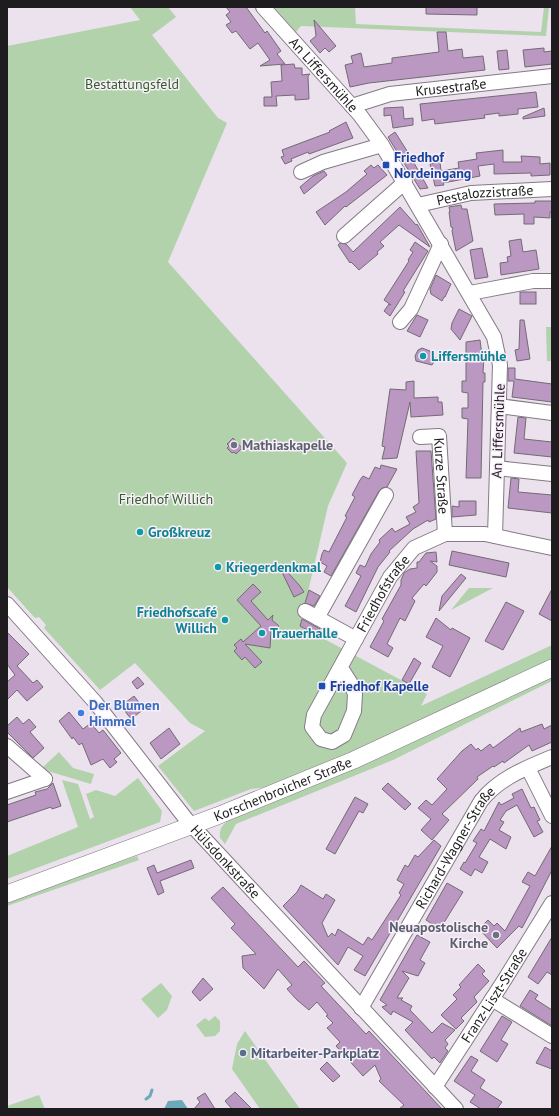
<svg xmlns="http://www.w3.org/2000/svg" width="559" height="1116" font-family="'PT Sans',sans-serif">
<style>
.green{fill:#b2d2ac}
.water{fill:#6aaab9}
.lines{fill:none;stroke-linecap:round;stroke-linejoin:round}
.stream{stroke:#6aaab9;stroke-width:3}
.building{fill:#ba98c1;stroke:#736b75}
.minor-casing{stroke:#837a84;stroke-width:16}
.major-casing{stroke:#837a84;stroke-width:18}
.minor{stroke:#fff;stroke-width:14}
.major{stroke:#fff;stroke-width:17}
.transit-dot{fill:#1a4fb4;stroke:#f9effa;stroke-width:1.5}
.culture-dot{fill:#0f9aa8;stroke:#f9effa;stroke-width:1.5}
.worship-dot{fill:#6b7280;stroke:#f9effa;stroke-width:1.5}
.shop-dot{fill:#3f7fe0;stroke:#f9effa;stroke-width:1.5}
.service-dot{fill:#5c6f8a;stroke:#f9effa;stroke-width:1.5}
.labels{text-anchor:middle;dominant-baseline:central;stroke-width:3;stroke-linejoin:round;paint-order:stroke}
.street-label{font-size:14px;fill:#1f1c20;stroke:#f9effa}
.park-label{font-size:14px;fill:#315f28;stroke:#f9effa}
.transit-label{font-size:14px;font-weight:bold;fill:#164399;stroke:#f9effa;text-anchor:start}
.culture-label{font-size:14px;font-weight:bold;fill:#0d838f;stroke:#f9effa;text-anchor:start}
.worship-label{font-size:14px;font-weight:bold;fill:#5b616d;stroke:#f9effa;text-anchor:start}
.shop-label{font-size:14px;font-weight:bold;fill:#366cbe;stroke:#f9effa;text-anchor:start}
.service-label{font-size:14px;font-weight:bold;fill:#4e5e75;stroke:#f9effa;text-anchor:start}
</style>
<rect width="100%" height="100%" fill="#ebe2ed"/>
<g class="green">
<polygon points="130,7 168,7 176,17 152,35 218,118 227,123 168,262 347,463 328,506 300,626 427,694 421,706 552,645 552,659 356,753 267,787 251,789 194,811 158,766 205,731 190,723 135,663 100,690 44,628 46,625 39,617 35,618 7,587 7,46 140,20"/>
<polygon points="274,7 355,7 356,24 541,32 544,7 549,7 546,36 301,26 296,32"/>
<polygon points="546,327 552,327 552,361 547,361"/>
<polygon points="469,588 493,588 451,610"/>
<path d="M552 677V681L393 760 236 824 225 844 220 838C219 827 223 824 232 818Z"/>
<polygon points="59,752 73,768 94,774 91,784 41,769"/>
<polygon points="138,778 162,811 160,822 7,879 7,856 78,827 62,780 78,784 90,819 94,817 86,794 96,790 115,796"/>
<polygon points="137,856 139,860 7,906 7,899"/>
<polygon points="161,983 172,996 167,1010 158,1018 141,999"/>
<polygon points="215,1016 220,1021 220,1031 215,1036 205,1037 196,1025 205,1018 209,1021"/>
<polygon points="245,1031 300,1109 260,1109 232,1069 237,1044"/>
<polygon points="39,1095 45,1109 7,1109 7,1106"/>
</g>
<polygon class="water" points="182,1100 188,1109 164,1109 168,1101"/>
<g class="lines">
<polyline class="stream" points="146,1099 150,1096 152,1090"/>
</g>
<g class="building">
<polygon points="226,7 246,7 265,33 267,31 281,51 277,54 285,64 260,66 270,60 258,43 250,49 236,31 232,33 226,25 231,22 226,15 230,12"/>
<polygon points="426,7 477,7 477,15 426,14"/>
<polygon points="314,20 336,46 329,52 325,48 320,53 310,41 316,36"/>
<polygon points="437,32 446,32 448,51 462,49 463,58 483,56 485,70 369,83 350,87 345,65 353,63 351,56 361,53 364,67 392,63 392,58 439,52"/>
<polygon points="544,48 544,52 552,51 552,64 525,67 523,50"/>
<polygon points="507,50 509,69 499,70 497,51"/>
<polygon points="294,64 295,68 302,68 302,75 310,74 308,76 309,99 295,100 295,95 276,96 277,106 264,106 264,97 272,97 271,82 282,81 281,65"/>
<polygon points="536,92 538,107 518,109 518,114 499,116 499,113 484,115 485,118 435,124 434,119 422,121 420,104"/>
<polygon points="403,107 404,119 413,118 413,125 393,128 391,115 384,116 384,108"/>
<polygon points="544,108 545,116 523,119 523,117"/>
<polygon points="346,122 353,138 309,154 308,152 291,159 292,161 285,164 281,157 284,156 282,150 330,132 329,131"/>
<polygon points="395,132 409,154 428,188 420,189 388,137"/>
<polygon points="503,150 503,162 522,162 521,156 540,157 540,164 550,163 550,175 531,176 531,173 494,174 494,164 478,166 480,176 443,183 444,185 435,186 430,164 440,162 441,171 459,168 458,162 477,159 476,153"/>
<polygon points="371,165 374,168 378,165 387,175 346,207 345,206 325,225 316,212 346,192 367,174 364,171"/>
<polygon points="324,171 327,175 304,194 300,187 313,176"/>
<polygon points="535,201 552,201 552,212 550,212 550,218 534,217 534,224 524,224 524,214 495,215 494,204 535,203"/>
<polygon points="461,205 462,209 467,209 473,241 456,251 452,231 453,228 451,227 449,212 450,212 449,207"/>
<polygon points="400,207 416,225 417,224 430,247 399,225 380,242 384,246 377,252 378,254 359,270 351,262 350,263 338,245 340,243 346,244 353,252"/>
<polygon points="521,239 523,252 536,250 539,269 501,275 500,263 508,262 507,257 511,256 509,241"/>
<polygon points="415,242 428,251 403,291 405,292 390,316 384,311 389,304 391,305 384,300 409,261 408,260 413,252 410,250"/>
<polygon points="482,248 488,277 475,279 470,250"/>
<polygon points="436,275 451,284 445,297 444,297 442,301 431,294 430,289"/>
<rect x="520" y="292" width="16" height="12"/>
<polygon points="459,309 472,316 460,340 451,329 452,323"/>
<polygon points="417,315 428,320 420,337 407,331"/>
<polygon points="520,320 524,320 530,359 517,361 515,350 519,349"/>
<polygon points="480,340 482,355 484,355 483,373 485,373 485,382 483,382 481,478 466,478 468,419 462,418 462,408 468,408 468,393 462,392 462,381 466,381 466,342"/>
<polygon points="422,348 430,351 432,356 436,358 432,365 416,361 415,356 418,350"/>
<polygon points="508,368 515,368 515,379 552,384 552,402 512,397 514,381 508,381"/>
<polygon points="414,381 414,398 438,397 438,402 442,402 443,415 411,417 410,402 397,458 382,459 385,447 382,446 390,389 406,390 406,382"/>
<polygon points="518,417 526,418 524,439 552,442 552,457 514,453"/>
<polygon points="233,438 242,448 236,454 234,452 232,453 227,448 229,446 227,444"/>
<polygon points="416,451 431,451 436,519 429,522 428,520 413,529 389,551 390,552 378,567 356,612 345,606 361,576 356,573 360,565 365,567 371,554 380,542 379,540 392,528 395,532 410,524 406,517 416,512 413,507 419,503"/>
<polygon points="381,465 397,469 387,487 382,488 379,491 331,576 324,572 327,566 320,562 322,554 324,550 329,552 347,517 345,516 355,497 352,495 360,480 363,476 369,479 375,467 380,469"/>
<polygon points="511,478 519,479 518,492 552,495 552,513 508,508"/>
<polygon points="459,501 476,501 476,515 452,517 452,506 459,507"/>
<polygon points="452,551 509,563 506,577 449,565"/>
<polygon points="436,552 437,562 430,561 437,566 437,572 426,586 424,584 412,598 415,601 405,621 400,618 387,644 393,648 388,657 370,647 384,621 382,619 401,585 401,580 404,573 410,569 417,568 417,562 419,562 426,553"/>
<polygon points="281,565 300,586 304,592 294,597 279,566"/>
<polygon points="461,574 466,578 439,611 442,596"/>
<polygon points="253,584 261,592 251,601 268,620 273,615 272,620 279,626 273,632 271,630 270,648 245,644 262,662 255,668 245,657 242,660 234,651 237,648 234,645 241,639 243,642 261,626 237,600"/>
<polygon points="552,589 552,621 539,614"/>
<polygon points="309,590 320,596 314,606 305,603"/>
<polygon points="506,602 524,611 503,650 485,641"/>
<polygon points="436,618 451,630 452,628 470,638 450,677 432,667 443,646 426,637"/>
<polygon points="302,619 320,629 317,635 300,626"/>
<polygon points="7,632 29,654 17,666 33,683 37,680 43,687 27,701 17,690 7,700 7,682 15,675 7,664"/>
<polygon points="414,658 421,663 409,684 402,680"/>
<polygon points="138,677 144,684 137,689 132,682"/>
<polygon points="134,696 144,709 131,719 121,706"/>
<polygon points="69,712 83,729 91,723 99,733 103,730 121,753 114,759 117,762 110,768 103,759 91,765 82,743 79,745 73,737 72,739 59,721"/>
<polygon points="17,717 23,724 29,719 36,727 30,732 44,748 33,758 7,732 7,726"/>
<polygon points="542,724 544,729 552,725 552,742 532,751 529,745 504,763 503,761 494,767 493,766 477,777 478,779 442,814 449,820 432,840 421,830 431,819 418,808 426,800 432,805 447,789 437,779 462,751 471,744 476,750 478,748 481,751 490,744 493,748 520,728 521,732"/>
<polygon points="169,728 180,744 161,759 150,743"/>
<polygon points="53,783 61,806 52,809 51,807 7,822 7,805 36,795 35,792 47,789"/>
<polygon points="388,783 411,804 405,810 382,789"/>
<polygon points="522,789 531,808 534,807 540,820 537,821 543,832 534,837 517,805 506,811 500,820 504,822 499,830 511,837 506,849 490,839 479,857 488,862 482,873 475,869 471,876 460,869 464,862 465,863 477,843 473,841 481,829 484,831 499,802 501,805 514,798 512,794"/>
<polygon points="355,797 368,804 363,813 359,811 335,854 326,849"/>
<polygon points="434,840 441,846 365,976 354,970 363,956 348,947 338,965 283,906 297,892 301,885 323,899 326,894 335,900 322,923 328,937 332,933 335,936 338,929 363,945 368,937 372,940 401,895 399,893 404,884 397,880 405,865 408,867 415,855 418,857"/>
<polygon points="552,846 552,870 530,913 522,928 519,926 497,948 479,929 488,920 494,926 497,923 505,931 530,886 522,882 528,872 535,876"/>
<polygon points="191,860 194,868 160,881 164,892 158,895 147,868 154,865 157,873"/>
<polygon points="447,883 463,892 440,929 426,920"/>
<polygon points="223,887 298,967 304,961 325,983 321,986 366,1034 369,1031 442,1109 399,1109 404,1105 379,1081 381,1079 375,1065 363,1076 336,1046 340,1042 327,1028 333,1023 326,1016 328,1015 317,1002 309,1010 297,1000 287,989 292,985 278,969 264,989 243,968 242,956 256,954 231,928 235,924 211,898"/>
<polygon points="417,935 430,942 420,960 425,963 418,976 402,971 409,978 397,998 403,998 401,1000 412,1006 410,1010 432,1033 442,1023 455,1030 445,1040 448,1044 445,1048 448,1051 440,1063 434,1057 432,1059 405,1030 413,1022 393,1011 391,1015 382,1007 387,1005 380,1000"/>
<polygon points="552,937 552,975 547,972 538,984 528,977"/>
<polygon points="478,964 485,971 482,974 489,981 474,997 477,1002 461,1018 464,1021 456,1029 441,1015 457,999 453,995 461,987 459,985"/>
<polygon points="203,978 213,989 200,1001 192,992"/>
<polygon points="530,990 538,995 535,999 552,1010 552,1026 520,1006"/>
<polygon points="502,1016 512,1022 501,1040 508,1044 497,1062 480,1051"/>
<polygon points="545,1047 552,1051 552,1069 536,1063"/>
<polygon points="471,1056 478,1060 471,1071 485,1080 480,1088 502,1102 497,1109 481,1109 470,1102 475,1095 454,1081"/>
<polygon points="327,1062 340,1076 333,1082 320,1069"/>
<polygon points="235,1092 252,1109 232,1109 225,1101"/>
<polygon points="205,1093 215,1109 194,1109 200,1102 197,1098"/>
</g>
<g class="lines">
<defs>
<g id="minor">
<path id="s1" d="M263 7 360 115 382 145 494 337 500 365 495 536"/>
<path id="s2" d="M352 106 390 94 552 76"/>
<polyline points="301,172 323,162 382,145"/>
<path id="s3" d="M418 205 471 193 552 189"/>
<polyline points="344,236 405,182"/>
<polyline points="470,293 533,281 552,281"/>
<polyline points="400,322 411,309 441,244"/>
<polyline points="499,406 552,413"/>
<path id="s4" d="M420 437 439 436 445 534"/>
<polyline points="497,468 552,474"/>
<path id="s5" d="M7 604 95 702 186 819 456 1109"/>
<polyline points="305,611 356,639"/>
<polyline points="317,618 386,495"/>
<path id="s6" d="M341 668 350 682 355 694 354 711 344 735 332 742 321 739 312 727 314 715 390 577 414 548 445 534H485L552 548"/>
<polyline points="7,746 45,779"/>
<polyline points="528,768 552,816"/>
<polyline points="7,792 45,779"/>
<polyline points="492,999 552,1036"/>
<path id="s7" d="M361 1008 481 801C499 778 526 768 552 757"/>
<path id="s8" d="M435 1087 505 979 552 903"/>
</g>
<g id="major">
<path id="s9" d="M7 894 217 816 354 760 552 668"/>
</g>
</defs>
<use href="#minor" class="minor-casing"/>
<use href="#major" class="major-casing"/>
<use href="#minor" class="minor"/>
<use href="#major" class="major"/>
</g>
<g class="transit-dot">
<rect x="382" y="161" width="8" height="8" rx="2"/>
<rect x="318" y="682" width="8" height="8" rx="2"/>
</g>
<g class="culture-dot">
<circle cx="423" cy="356" r="4"/>
<circle cx="140" cy="532" r="4"/>
<circle cx="218" cy="567" r="4"/>
<circle cx="225" cy="620" r="4"/>
<circle cx="262" cy="633" r="4"/>
</g>
<g class="worship-dot">
<circle cx="234" cy="445" r="4"/>
<circle cx="496" cy="935" r="4"/>
</g>
<circle class="shop-dot" cx="81" cy="713" r="4"/>
<circle class="service-dot" cx="243" cy="1053" r="4"/>
<g class="labels">
<g class="street-label">
<text stroke="none"><textPath href="#s1" startOffset="91">An Liffersmühle</textPath></text>
<text stroke="none"><textPath href="#s2" startOffset="101">Krusestraße</textPath></text>
<text stroke="none"><textPath href="#s3" startOffset="68">Pestalozzistraße</textPath></text>
<text transform="translate(498 431) rotate(-88)">An Liffersmühle</text>
<text stroke="none"><textPath href="#s4" startOffset="59">Kurze Straße</textPath></text>
<text stroke="none"><textPath href="#s6" startOffset="265">Friedhofstraße</textPath></text>
<text stroke="none"><textPath href="#s9" startOffset="295">Korschenbroicher Straße</textPath></text>
<text stroke="none"><textPath href="#s7" startOffset="186">Richard-Wagner-Straße</textPath></text>
<text stroke="none"><textPath href="#s5" startOffset="338">Hülsdonkstraße</textPath></text>
<text stroke="none"><textPath href="#s8" startOffset="109">Franz-Liszt-Straße</textPath></text>
</g>
<g class="park-label">
<text x="132" y="84">Bestattungsfeld</text>
<text x="166" y="499">Friedhof Willich</text>
</g>
<g class="transit-label">
<text x="394" y="157">Friedhof<tspan x="394" dy="16">Nordeingang</tspan></text>
<text x="330" y="686">Friedhof Kapelle</text>
</g>
<g class="culture-label">
<text x="431" y="356">Liffersmühle</text>
<text x="148" y="532">Großkreuz</text>
<text x="226" y="567">Kriegerdenkmal</text>
<text x="217" y="612" text-anchor="end">Friedhofscafé<tspan x="217" dy="16">Willich</tspan></text>
<text x="270" y="633">Trauerhalle</text>
</g>
<g class="worship-label">
<text x="242" y="445">Mathiaskapelle</text>
<text x="488" y="927" text-anchor="end">Neuapostolische<tspan x="488" dy="16">Kirche</tspan></text>
</g>
<g class="shop-label">
<text x="89" y="705">Der Blumen<tspan x="89" dy="16">Himmel</tspan></text>
</g>
<g class="service-label">
<text x="251" y="1053">Mitarbeiter-Parkplatz</text>
</g>
</g>
<rect width="559" height="1116" fill="none" stroke="#1f1c20" stroke-width="16"/>
</svg>
